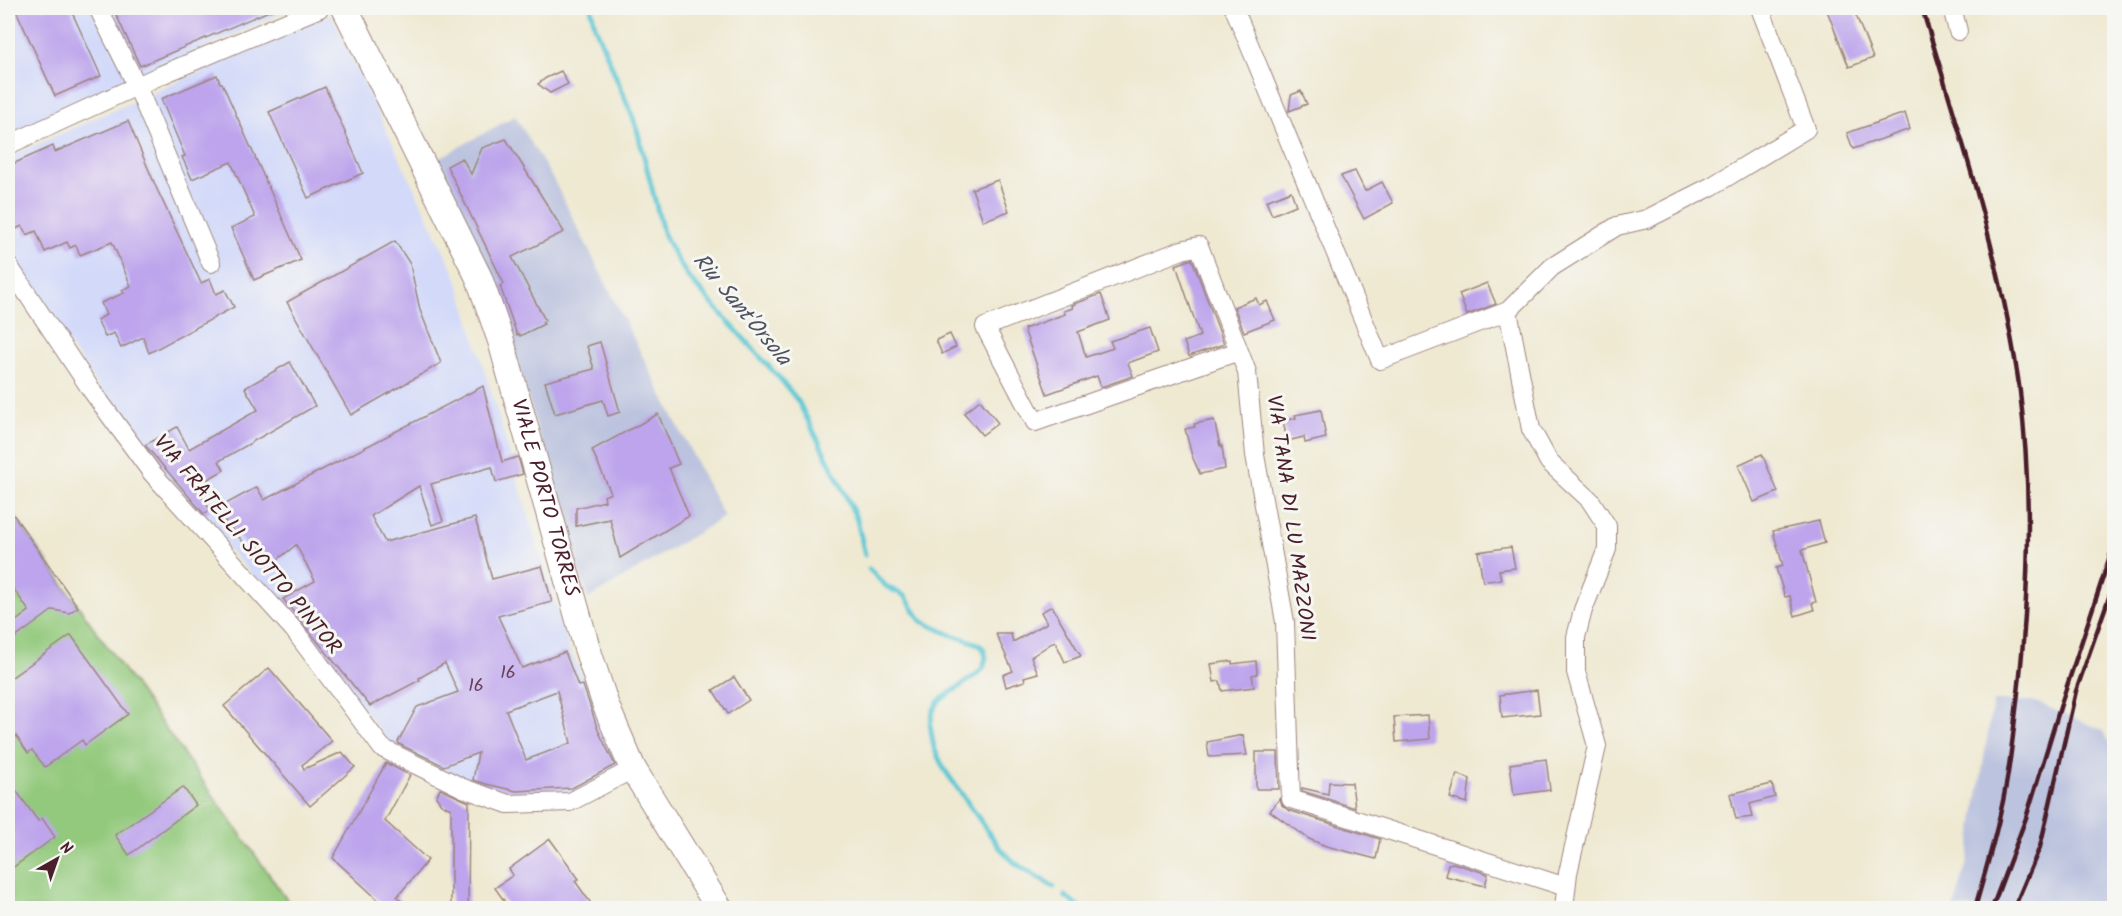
<svg xmlns="http://www.w3.org/2000/svg" width="2122" height="916" font-family="Kalam,sans-serif">
<style>
.built{fill:#d2d9f9}
.industrial{fill:#bcc3de}
.green{fill:#93c97c;stroke:#6e7454;stroke-width:1.5}
.lines{fill:none;stroke-linecap:round;stroke-linejoin:round}
.stream{stroke:#5bc7d4;stroke-width:5}
.building{fill:#bda4ec;fill-rule:evenodd}
.minor-casing{stroke:#9c847e;stroke-width:20}
.secondary-casing{stroke:#9c847e;stroke-width:28}
.minor{stroke:#fff;stroke-width:18}
.secondary{stroke:#fff;stroke-width:26}
.rail{stroke:#4a1f2b;stroke-width:4.5}
.labels{text-anchor:middle;dominant-baseline:central;stroke-width:6;stroke-linejoin:round;paint-order:stroke}
.number-label{font-size:18px;fill:#67405b}
.street-label{font-size:21px;fill:#4a1f2b;stroke:#f6f6f2}
.water-label{font-size:22px;font-style:italic;fill:#4f515e;stroke:#f6f6f2}
</style>
<rect width="100%" height="100%" fill="#f6f6f2"/>
<filter id="ink" filterUnits="userSpaceOnUse"><feTurbulence type="fractalNoise" baseFrequency=".0167" numOctaves="2"/><feDisplacementMap in="SourceGraphic" scale="12" xChannelSelector="R" yChannelSelector="G"/><feConvolveMatrix kernelMatrix="1 2 1 2 8 2 1 2 1" color-interpolation-filters="sRGB"/></filter>
<filter id="wash" filterUnits="userSpaceOnUse"><feTurbulence type="fractalNoise" baseFrequency=".008" numOctaves="4" result="noise"/><feDisplacementMap in="SourceGraphic" scale="24" xChannelSelector="R" yChannelSelector="G"/><feGaussianBlur stdDeviation="1.35" result="paint"/><feColorMatrix in="noise" values="0 0 0 0 0 0 0 0 0 0 0 0 0 0 0 0 0 1.4 0 .05"/><feComposite in="paint" operator="in"/></filter>
<g filter="url(#wash)">
<rect width="100%" height="100%" fill="#efe9d2"/>
<g class="built">
<polygon points="8,8 293,8 8,135"/>
<polygon points="331,14 456,276 568,646 624,767 568,796 507,797 414,758 391,745 299,625 156,472 8,255 8,157"/>
</g>
<g class="industrial">
<polygon points="515,116 554,181 724,517 588,599 520,371 434,161"/>
<polygon points="1993,701 2033,701 2102,730 2114,749 2114,908 1954,908 1968,859"/>
</g>
<polygon class="green" points="8,507 293,908 8,908"/>
<g class="lines">
<g class="stream">
<polyline points="591,8 595,26 636,125 663,232 675,256 689,278 782,381 798,401 841,485 857,520 865,555"/>
<polyline points="869,569 887,587 905,596 921,621 949,634 976,643 983,648 986,657 983,668 976,675 939,701 933,711 930,725 934,748 944,769 999,847 1015,863 1054,887"/>
<polyline points="1065,896 1081,908"/>
</g>
</g>
<g id="blocks">
<g class="building">
<polygon points="15,8 70,8 101,76 55,96"/>
<polygon points="113,8 276,8 140,66"/>
<polygon points="1826,8 1853,8 1873,58 1849,67"/>
<polygon points="561,71 568,84 550,93 538,84 546,78"/>
<polygon points="217,75 220,83 222,83 301,260 254,280 231,228 255,217 231,162 192,179 182,157 185,156 161,99"/>
<polygon points="325,87 363,173 308,198 269,112"/>
<polygon points="1301,91 1307,104 1289,111 1291,95"/>
<polygon points="1905,113 1910,129 1853,149 1847,133"/>
<polygon points="128,121 156,187 201,283 210,279 216,294 225,290 234,307 149,353 143,337 121,348 114,333 105,337 97,320 106,315 101,303 124,293 122,290 131,286 112,242 80,255 76,245 70,248 67,242 45,252 36,231 27,235 22,226 8,233 8,166 53,146 55,152"/>
<polygon points="506,139 564,232 512,257 545,320 542,322 544,324 520,336 519,334 517,335 500,286 504,284 447,166 462,158 471,174 482,148"/>
<polygon points="1355,171 1365,191 1382,182 1393,203 1364,219 1341,176"/>
<polygon points="998,180 1009,211 983,221 972,189"/>
<polygon points="1291,191 1296,205 1272,215 1266,201"/>
<polygon points="395,241 410,264 420,310 441,363 351,415 287,302"/>
<polygon points="1192,259 1224,344 1189,356 1184,342 1200,336 1176,265"/>
<polygon points="1487,283 1496,304 1467,315 1459,294"/>
<polygon points="1101,294 1110,320 1078,332 1086,357 1113,348 1110,341 1150,328 1158,352 1128,363 1133,376 1101,387 1097,376 1047,394 1024,329 1065,314 1064,311 1073,308 1072,305"/>
<polygon points="1256,298 1259,305 1267,301 1275,320 1244,332 1234,307"/>
<polygon points="950,334 956,347 942,354 936,340"/>
<polygon points="600,342 620,412 608,416 603,400 555,414 545,382 594,369 587,346"/>
<polygon points="290,362 315,406 219,461 224,470 196,486 210,510 204,514 145,445 177,427 189,449 258,410 245,388"/>
<path d="M483 386 502 462 518 457 523 474 496 482 492 467 431 484 443 521 432 525 419 486 371 516 385 542 475 518 492 579 542 566 552 602 498 616 522 668 565 652 578 686 583 685 598 730 615 765 572 788 516 791 486 784 473 780 478 753 444 766 399 744 398 742 417 707 458 692 445 663 419 678 420 680 370 706 283 599 315 581 296 545 277 560 270 554 261 562 215 510 257 487 264 500ZM557 691 571 743 526 760 506 710Z"/>
<polygon points="980,400 998,423 982,435 964,413"/>
<polygon points="1321,410 1326,438 1305,443 1304,437 1287,441 1283,421 1296,418 1295,415"/>
<polygon points="658,414 679,464 669,468 689,516 620,558 610,519 576,526 576,508 605,501 604,496 611,493 592,450"/>
<polygon points="1214,420 1220,446 1222,446 1225,469 1200,474 1192,456 1185,429 1195,427 1194,424"/>
<polygon points="1762,454 1778,492 1754,502 1738,465"/>
<polygon points="8,507 78,607 69,613 53,610 8,643 8,627 29,611 8,581"/>
<polygon points="1819,521 1825,543 1802,550 1816,602 1812,603 1814,610 1795,616 1790,596 1785,597 1776,568 1783,566 1773,531"/>
<polygon points="1511,547 1515,568 1499,570 1501,579 1483,582 1478,552"/>
<polygon points="1052,606 1081,656 1065,662 1055,641 1031,657 1038,673 1024,677 1025,681 1006,687 1003,675 1013,671 996,634 1011,634 1013,642 1047,623 1041,612"/>
<polygon points="71,635 128,714 85,745 82,740 45,767 32,750 28,753 8,724 8,680"/>
<polygon points="1232,661 1232,664 1256,661 1257,674 1252,675 1254,687 1222,691 1220,681 1214,682 1211,664"/>
<polygon points="269,668 332,741 302,765 304,769 342,752 355,767 310,806 224,706"/>
<polygon points="734,677 749,700 728,714 713,690"/>
<polygon points="1537,690 1540,714 1502,718 1500,695"/>
<polygon points="1428,715 1430,739 1396,742 1394,717"/>
<polygon points="1243,735 1247,755 1209,757 1207,742"/>
<polygon points="1256,752 1278,752 1279,789 1256,789"/>
<polygon points="1546,759 1550,790 1514,795 1510,764"/>
<polygon points="386,763 410,775 385,821 428,860 397,897 410,909 388,909 333,858"/>
<polygon points="1457,774 1470,779 1467,803 1450,798"/>
<polygon points="8,779 38,821 42,818 55,837 8,871"/>
<polygon points="1329,782 1352,783 1355,808 1302,791 1302,788 1328,794"/>
<polygon points="1772,784 1775,797 1750,804 1753,817 1736,819 1730,794"/>
<polygon points="183,787 196,805 129,855 115,835"/>
<polygon points="440,789 469,802 468,909 451,909 451,809 441,804 436,797"/>
<polygon points="1280,798 1282,805 1288,810 1380,839 1376,859 1326,846 1309,839 1270,811"/>
<polygon points="550,839 579,879 575,881 595,909 510,909 495,888 513,875 509,869"/>
<polygon points="1453,863 1488,874 1485,886 1445,876 1448,864"/>
</g>
</g>
</g>
<g filter="url(#ink)">
<use href="#blocks" fill-opacity="0" stroke="#9c847e" stroke-width="1.5"/>
<g class="lines">
<defs>
<g id="minor">
<polyline points="98,8 137,86 211,263"/>
<polyline points="1234,8 1380,360 1508,311 1531,429 1549,462 1590,500 1607,526 1607,549 1583,610 1576,637 1576,672 1597,746 1568,873 1564,908"/>
<polyline points="1952,8 1958,31"/>
<polyline points="8,145 161,75 320,8"/>
<polyline points="8,265 92,391 152,473 294,630 382,748 463,788 508,804 570,802 633,769"/>
<polyline points="1508,311 1552,267 1617,226 1647,219 1712,186 1806,129 1760,8"/>
<polyline points="1239,351 1035,422 985,327 1182,250 1199,246 1247,372 1255,455 1285,622 1291,799 1566,887"/>
</g>
<g id="secondary">
<path id="s1" d="M345 8 479 278 501 341 586 645 606 706 633 769 719 908"/>
</g>
</defs>
<use href="#minor" class="minor-casing"/>
<use href="#secondary" class="secondary-casing"/>
<use href="#minor" class="minor"/>
<use href="#secondary" class="secondary"/>
<g class="rail">
<path d="M1922 8C1960 134 2002 261 2020 392 2033 497 2029 605 2016 710 2012 743 2009 777 2001 810 1994 843 1984 876 1975 908"/>
<polyline points="1992,908 2026,818 2062,701 2114,544"/>
<polyline points="2014,908 2040,847 2076,691 2114,583"/>
</g>
</g>
</g>
<g class="labels">
<g class="number-label">
<text x="508" y="673">16</text>
<text x="476" y="686">16</text>
</g>
<g class="street-label">
<text stroke="none"><textPath href="#s1" startOffset="531">VIALE PORTO TORRES</textPath></text>
<text transform="translate(1290 518) rotate(82)">VIA TANA DI LU MAZZONI</text>
<text transform="translate(247 545) rotate(50)">VIA FRATELLI SIOTTO PINTOR</text>
</g>
<g class="water-label">
<text transform="translate(741 310) rotate(50)">Riu Sant'Orsola</text>
</g>
</g>
<rect width="2122" height="916" fill="none" stroke="#f6f6f2" stroke-width="30"/>
<g transform="translate(57 859) rotate(40)" stroke="#f6f6f2" stroke-width="4.5" paint-order="stroke">
<path d="M0-4.5L10 22L0 15L-10 22Z" fill="#4a1f2b"/>
<text y="-9" font-size="16" font-weight="bold" text-anchor="middle" fill="#4a1f2b">N</text>
</g>
</svg>
